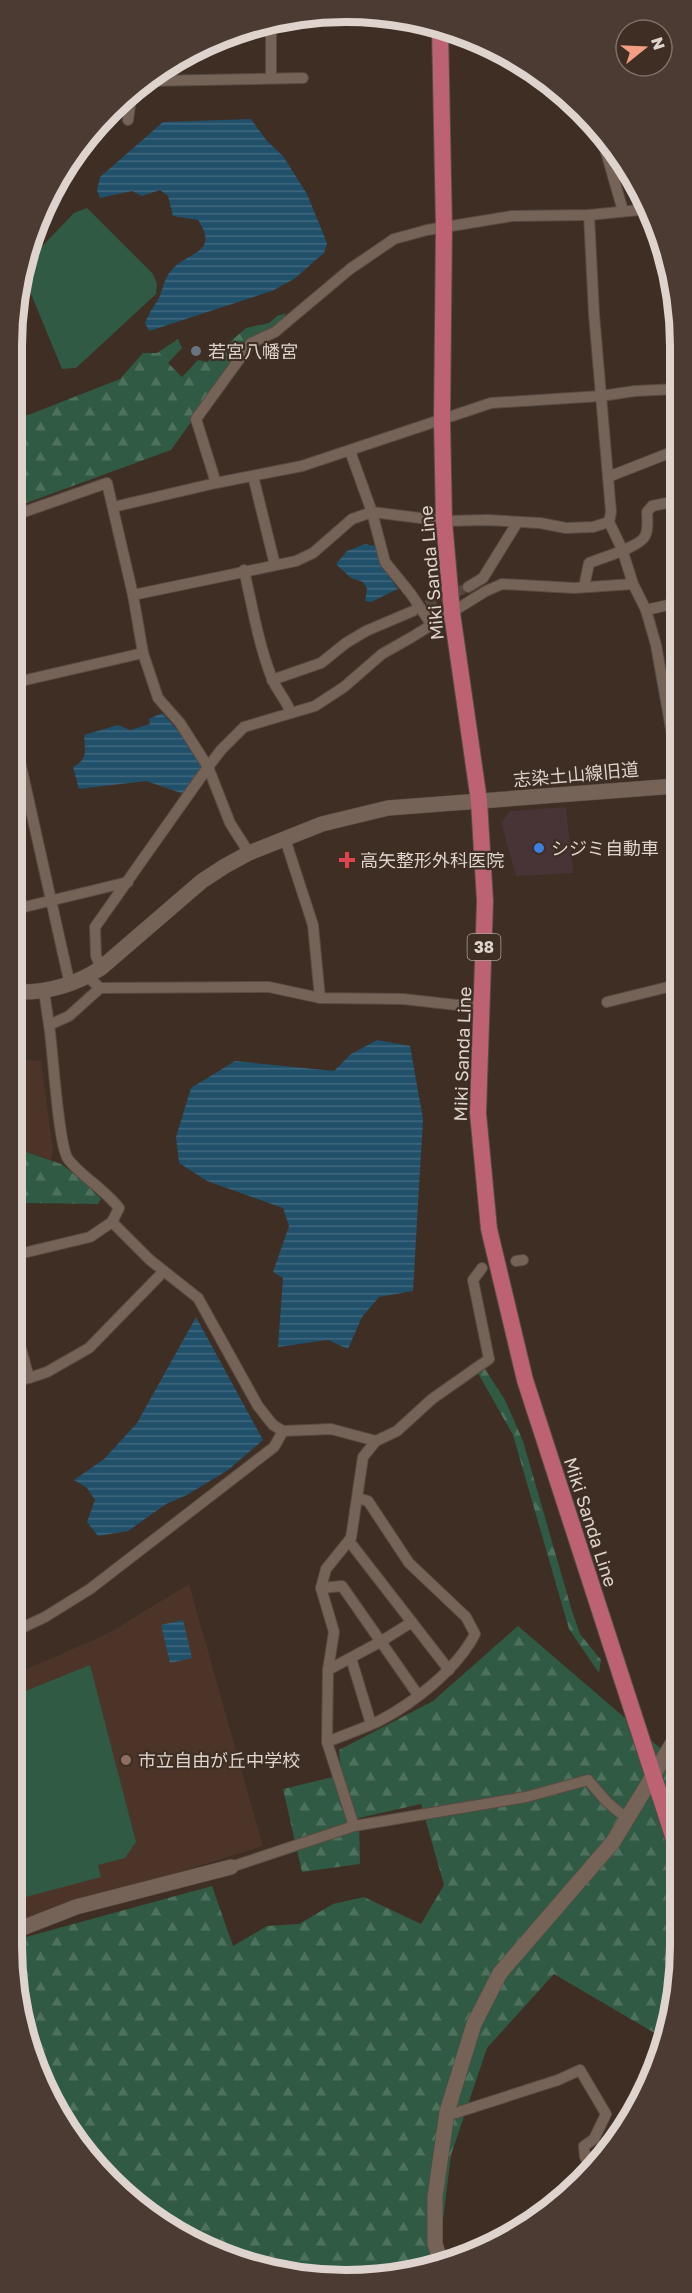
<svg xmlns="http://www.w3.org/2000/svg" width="692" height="2293" font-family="'Golos Text','Noto Sans JP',sans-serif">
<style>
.commercial{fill:#483337}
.built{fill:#4c3528}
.green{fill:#305a43}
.forest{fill:url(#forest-firs)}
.water{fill:url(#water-rules)}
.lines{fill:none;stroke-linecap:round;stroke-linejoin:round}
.street-tunnel{stroke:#56473d;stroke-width:10;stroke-dasharray:10 5;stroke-linecap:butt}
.street-casing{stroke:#594b43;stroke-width:12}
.secondary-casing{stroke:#594b43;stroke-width:16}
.primary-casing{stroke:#594b43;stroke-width:18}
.street{stroke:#756358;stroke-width:10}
.secondary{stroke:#756358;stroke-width:15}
.primary{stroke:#bd6272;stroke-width:16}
.worship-dot{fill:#6b7280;stroke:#3e2e24;stroke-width:2}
.shop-dot{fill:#3f7fe0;stroke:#3e2e24;stroke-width:2}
.health-dot{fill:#e0444e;stroke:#3e2e24;stroke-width:2}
.education-dot{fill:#8d6e63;stroke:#3e2e24;stroke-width:2}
.labels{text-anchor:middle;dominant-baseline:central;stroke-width:4.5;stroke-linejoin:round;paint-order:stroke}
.shield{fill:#3e2e24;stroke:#aea29a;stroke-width:1.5}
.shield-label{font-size:16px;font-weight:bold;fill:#ded4cd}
.poi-label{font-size:18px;fill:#ded4cd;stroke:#3e2e24;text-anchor:start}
.street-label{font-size:18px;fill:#ded4cd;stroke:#3e2e24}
.rim{fill:none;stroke:#ded4cd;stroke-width:8}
</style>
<defs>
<pattern id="forest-firs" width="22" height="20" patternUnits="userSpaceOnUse" patternTransform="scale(1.5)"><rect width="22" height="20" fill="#305a43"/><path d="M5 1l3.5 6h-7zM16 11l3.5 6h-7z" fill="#4e715d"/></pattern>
<pattern id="water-rules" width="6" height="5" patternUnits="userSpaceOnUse" patternTransform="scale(1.5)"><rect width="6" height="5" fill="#21506a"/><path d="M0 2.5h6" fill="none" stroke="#41687e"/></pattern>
</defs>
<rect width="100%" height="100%" fill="#3e2e24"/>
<polygon class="commercial" points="566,807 573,873 516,876 501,823 510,811"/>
<g class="built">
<polygon points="15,1059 41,1061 53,1150 51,1160 15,1148"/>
<polygon points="189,1584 263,1846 12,1924 13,1675 107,1634"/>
</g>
<g class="green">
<polygon points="87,208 153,274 157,284 156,294 76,368 62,369 22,272 25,264 74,213"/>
<polygon points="90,1665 136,1842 125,1858 98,1865 101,1877 22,1898 12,1867 13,1696"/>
</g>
<g class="forest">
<polygon points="286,313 280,324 252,337 171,450 18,506 18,419 120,379 143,353 157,353 178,339 182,348 168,363 182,377 198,360 207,362 246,328 269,323 277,316"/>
<polygon points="15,1148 61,1164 82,1180 101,1199 98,1204 26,1203 15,1207"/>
<polygon points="485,1369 505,1400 523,1441 572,1611 580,1634 601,1660 599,1673 569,1629 513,1435 478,1373"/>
<polygon points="518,1626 674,1760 674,2012 663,2038 554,1974 487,2048 451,2155 437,2268 432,2270 303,2278 198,2246 95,2167 37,2074 12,1948 15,1940 212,1886 233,1946 267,1926 299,1924 333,1904 364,1897 421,1924 444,1885 421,1804 359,1818 360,1864 302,1872 283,1789 341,1775 339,1750 433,1701"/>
</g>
<g class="water">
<path d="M251 119 267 141 283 156 307 194 327 243 324 253 294 279 272 291 149 331 145 323C149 313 154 306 159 298 163 289 164 279 170 272 185 251 221 255 198 220L173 216 168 196 160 190 142 196 132 191 100 198 97 190 100 177 163 122Z"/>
<polygon points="365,544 375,546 381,565 398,589 371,602 365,601 367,589 363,582 351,578 336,564 347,551"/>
<path d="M162 713 182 735 201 765V769L184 794 146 781 79 789 73 767C88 759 85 751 84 735L118 725 130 730 150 724 149 719Z"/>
<polygon points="377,1040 410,1046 423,1119 413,1291 379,1297 362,1317 348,1349 328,1340 278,1347 283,1278 273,1272 289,1226 283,1208 207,1181 179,1163 176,1137 191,1088 235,1061 334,1071 351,1054"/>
<polygon points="196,1317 263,1440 228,1470 187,1495 166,1504 128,1531 98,1536 87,1522 95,1500 87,1488 74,1480 104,1459 137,1423"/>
<polygon points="183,1620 192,1658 170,1663 161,1625"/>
</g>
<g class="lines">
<polyline class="street-tunnel" points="413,611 468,587"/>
<defs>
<g id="street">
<polyline points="271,23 271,78"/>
<polyline points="148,81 303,78"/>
<polyline points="128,120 131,98"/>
<polyline points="600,131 623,211"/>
<polyline points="65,172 71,158"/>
<polyline points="60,181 64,170"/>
<polyline points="589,215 594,314 611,512 609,522 622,549 633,584 646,610 656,645 676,757"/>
<polyline points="350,451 372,512 385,562 411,594 431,624"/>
<polyline points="253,476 275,565"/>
<polyline points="608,477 677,450"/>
<polyline points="216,483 196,419 251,343 275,332 350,269 394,239 427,230 512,216 589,215 649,209"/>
<polyline points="113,507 216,483 302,466 491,403 601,396 635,391 677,389"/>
<polyline points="18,514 107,483 133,595 143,653 158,698 180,723 208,767 230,823 249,853"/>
<path d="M244 570C252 605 258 642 271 676 276 690 286 699 291 713"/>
<polyline points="468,587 483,578 517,523"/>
<path d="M584 587 589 563C601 558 640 547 645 536 649 529 647 519 647 512L652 506 677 501"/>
<polyline points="133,595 296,561 313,553 352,519 372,512 444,521 487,520 540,523 566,528 593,527 609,522"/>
<polyline points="646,610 677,603"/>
<polyline points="272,680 321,663 346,643 366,631 413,611"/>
<polyline points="17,682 143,653"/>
<polyline points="17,748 70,985"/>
<polyline points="285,839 313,925 320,998"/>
<polyline points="16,909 128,882"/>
<polyline points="101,968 96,956 95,927 208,767 221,750 244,727 315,706 344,687 382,654 412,637 486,591 502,584 574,588 633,584"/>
<polyline points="100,988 269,987 320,998 403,999 457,1005 483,1004"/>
<polyline points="44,991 49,1025"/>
<polyline points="607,1002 676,985"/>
<polyline points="112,1222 150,1260 198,1298 258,1406 273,1425 283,1431 331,1429 376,1441"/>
<path d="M15 1255 90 1237 112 1222 119 1208C105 1190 80 1175 68 1159 58 1145 53 1049 49 1025L69 1016 100 988 88 977"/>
<polyline points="516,1261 523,1260"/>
<polyline points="29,1378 47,1372 89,1348 164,1271"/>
<polyline points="14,1382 29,1378 14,1323"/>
<polyline points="349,1541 449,1670"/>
<polyline points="321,1588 342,1586 418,1695"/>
<polyline points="13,1632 45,1617 90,1589 274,1447 283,1431"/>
<polyline points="351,1658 371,1724"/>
<polyline points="328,1670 380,1642 412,1622"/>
<path d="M327 1742C344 1735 362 1729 379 1721 414 1703 457 1669 475 1634L466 1617 409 1563 368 1501 358 1498"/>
<polyline points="354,1826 327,1742 328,1670 334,1632 321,1588 326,1569 351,1538 363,1457 376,1441 397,1431 432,1399 489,1359 473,1280 482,1268"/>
<polyline points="231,1867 354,1826 526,1797 588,1780 607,1802 626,1818"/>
<polyline points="446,2116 558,2080 580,2070 606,2114 594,2139 584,2146 585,2157 591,2165"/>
</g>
<g id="secondary">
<path d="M16 992C48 993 75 985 101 968L202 881 225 866 249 853 322 824 388 808 676 786"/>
<polyline points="12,1932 76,1907 231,1867"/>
<polyline points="442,2265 435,2244 435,2197 447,2112 474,2024 500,1973 613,1842 674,1741"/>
</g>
<polyline id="primary" points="440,29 444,227 442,420 444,521 452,613 479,801 485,901 478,1113 489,1229 525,1380 674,1839"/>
</defs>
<use href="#street" class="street-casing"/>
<use href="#secondary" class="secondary-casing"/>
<use href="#primary" class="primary-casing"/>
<use href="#street" class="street"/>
<use href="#secondary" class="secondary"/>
<use href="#primary" class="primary"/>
</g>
<circle class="worship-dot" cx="196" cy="351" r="6"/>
<circle class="shop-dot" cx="539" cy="848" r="6"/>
<path class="health-dot" d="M344 851h6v6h6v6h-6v6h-6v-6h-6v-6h6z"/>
<circle class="education-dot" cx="126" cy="1760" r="6"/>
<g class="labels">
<rect class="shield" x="467.5" y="934" width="33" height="26" rx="4.5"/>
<g class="shield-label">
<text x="484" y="947">38</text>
</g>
<g class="poi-label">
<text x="208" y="351">若宮八幡宮</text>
<text x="551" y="848">シジミ自動車</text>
<text x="360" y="860">高矢整形外科医院</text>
<text x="138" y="1760">市立自由が丘中学校</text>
</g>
<g class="street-label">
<text transform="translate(431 573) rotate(-95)">Miki Sanda Line</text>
<text transform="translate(576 774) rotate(-5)">志染土山線旧道</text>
<text transform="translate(462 1054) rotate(-88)">Miki Sanda Line</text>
<text transform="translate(591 1522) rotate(72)">Miki Sanda Line</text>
</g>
</g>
<path d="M0 0H692V2293H0ZM346 22H346A324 324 0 0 1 670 346V1946A324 324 0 0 1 346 2270H346A324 324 0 0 1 22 1946V346A324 324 0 0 1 346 22Z" fill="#4b3b32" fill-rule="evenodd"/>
<path class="rim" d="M346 22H346A324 324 0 0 1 670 346V1946A324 324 0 0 1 346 2270H346A324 324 0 0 1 22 1946V346A324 324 0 0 1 346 22Z"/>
<g transform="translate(644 48) rotate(72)"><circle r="28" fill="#3e2e24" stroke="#7e7068" stroke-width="1.5"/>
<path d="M0-4.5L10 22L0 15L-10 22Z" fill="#f39f83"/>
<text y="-9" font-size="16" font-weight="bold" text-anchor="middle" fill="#ded4cd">N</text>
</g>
</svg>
